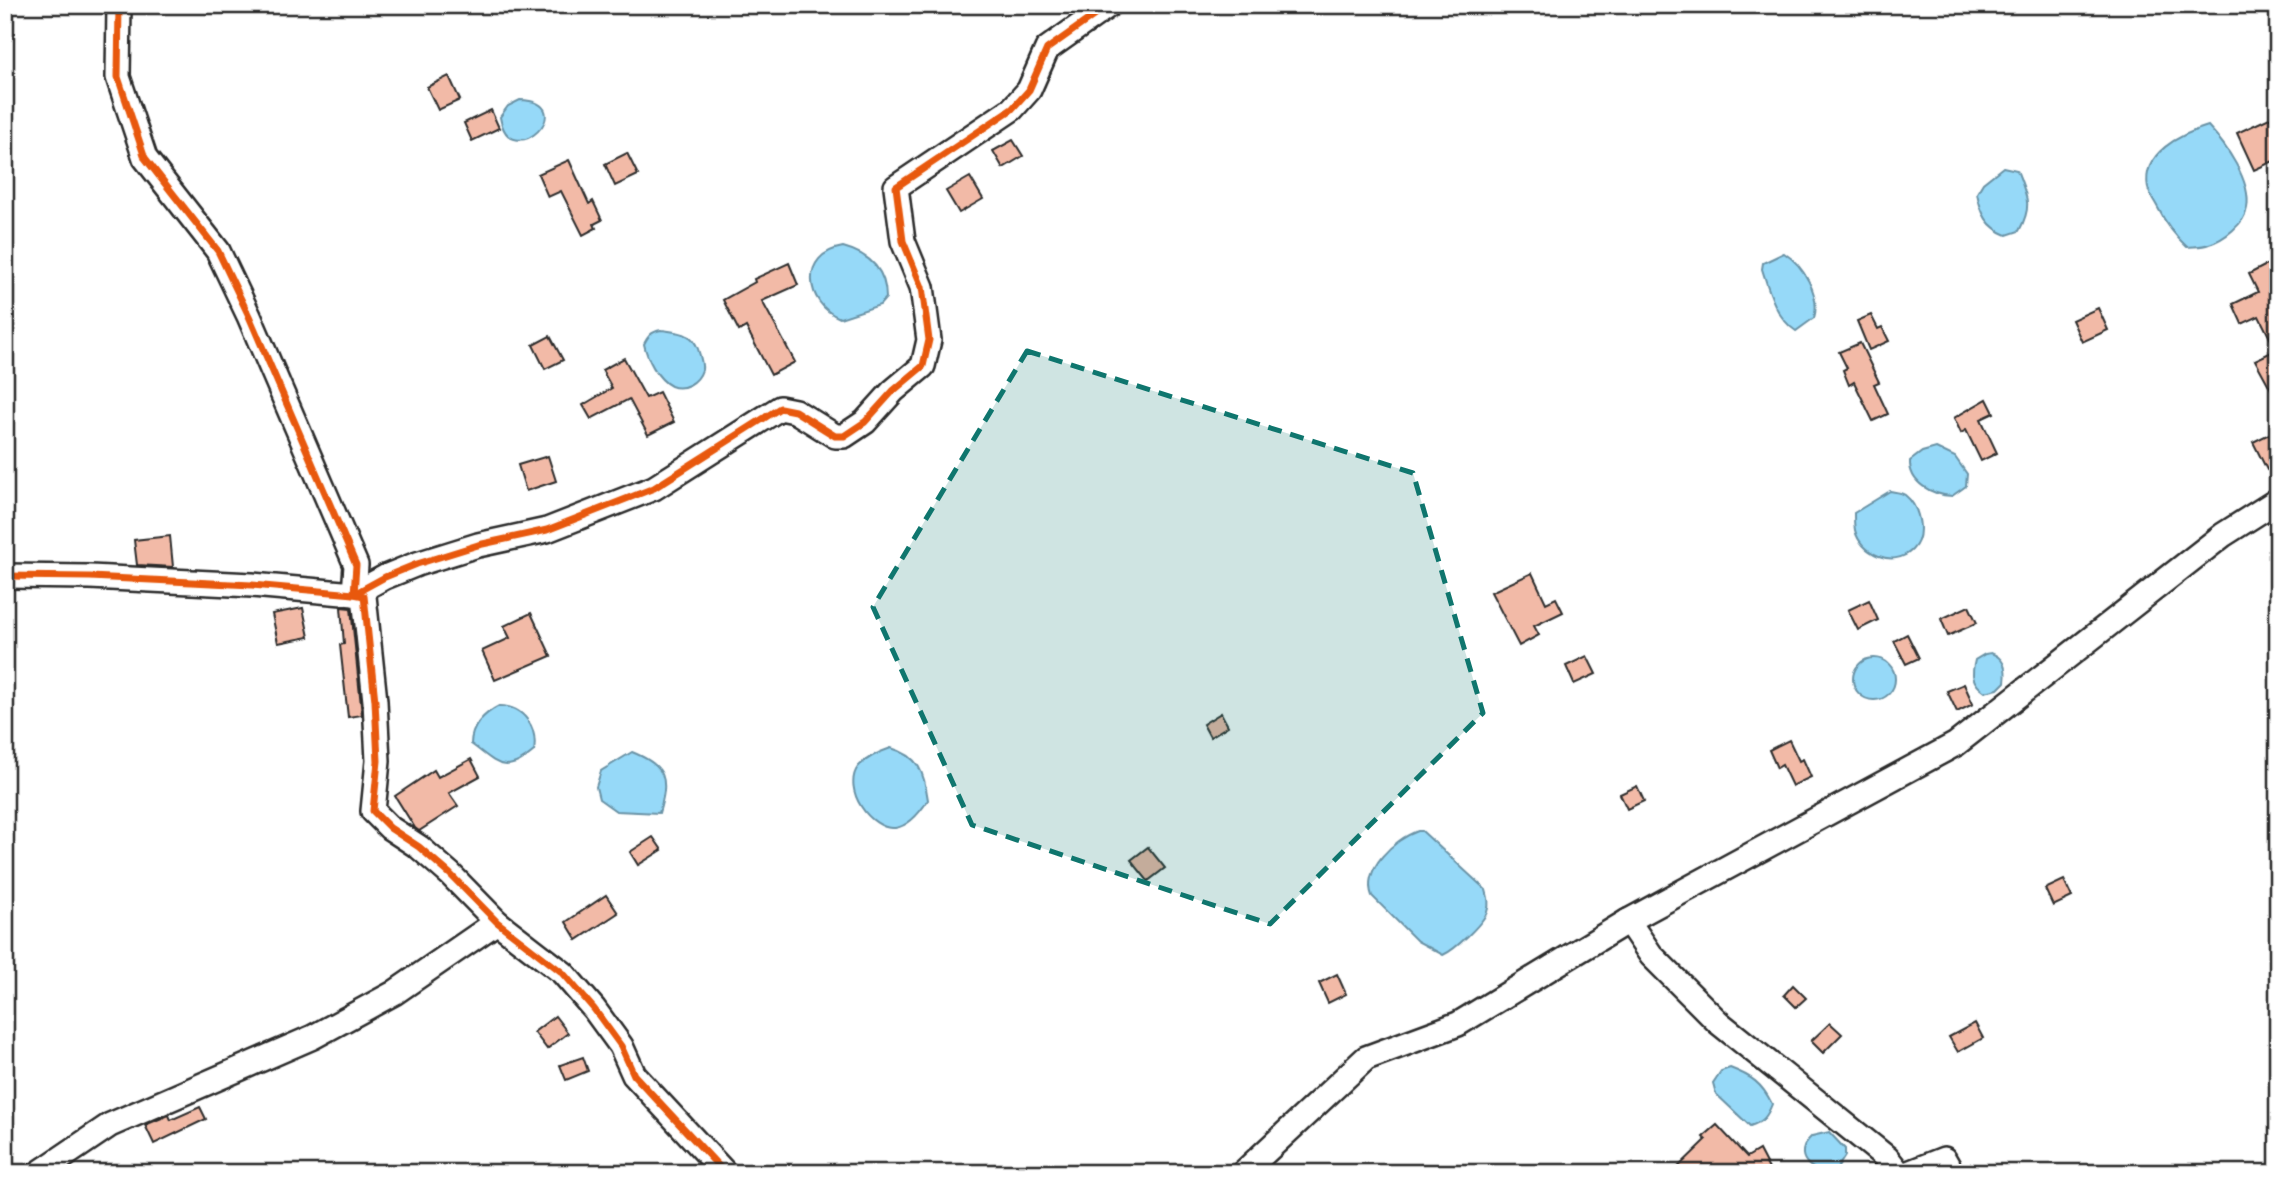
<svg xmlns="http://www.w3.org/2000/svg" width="2283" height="1178" font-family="'Gochi Hand',sans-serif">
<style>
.water{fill:#96d9f8;stroke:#6b93a6;stroke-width:2}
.building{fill:#f2baa7;stroke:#2b2b2b;stroke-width:2}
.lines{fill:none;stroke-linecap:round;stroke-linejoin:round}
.minor-casing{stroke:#2b2b2b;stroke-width:28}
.minor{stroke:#fff;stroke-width:23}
.cycleway-casing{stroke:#fff;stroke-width:11}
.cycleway{stroke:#e8590c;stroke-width:7}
.marked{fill:#0f766e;fill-opacity:0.2;stroke:#0f766e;stroke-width:5;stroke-dasharray:14 9;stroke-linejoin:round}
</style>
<rect width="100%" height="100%" fill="#fff"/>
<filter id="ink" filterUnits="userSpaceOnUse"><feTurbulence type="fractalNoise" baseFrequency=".0143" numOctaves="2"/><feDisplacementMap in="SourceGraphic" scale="14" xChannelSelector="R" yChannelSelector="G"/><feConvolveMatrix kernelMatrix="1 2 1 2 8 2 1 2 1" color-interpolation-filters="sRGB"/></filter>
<g filter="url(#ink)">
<g class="water">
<path d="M520 100C584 102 510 176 500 117L508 106Z"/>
<path d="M2208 126C2225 144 2252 181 2247 208 2245 224 2223 240 2209 244 2202 247 2194 246 2187 247 2174 235 2166 224 2158 208 2155 202 2149 194 2148 188 2141 153 2181 134 2208 126Z"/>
<path d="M2003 167 2017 170C2027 197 2033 205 2019 231L2007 235C1987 227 1981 214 1977 193L1983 183Z"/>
<path d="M843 247C869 254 886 270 886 298L880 305 840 318C805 304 799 254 843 247Z"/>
<path d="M1784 253C1803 265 1821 295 1814 318L1796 331C1776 318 1769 291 1762 269L1763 263Z"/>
<path d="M661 330C669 331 681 332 688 336 693 338 696 344 698 349 700 355 703 364 702 370 698 383 683 391 671 386 657 379 647 358 644 344 648 336 651 332 661 330Z"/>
<path d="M1936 448 1955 457 1967 474 1966 486 1952 496C1932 495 1909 483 1910 461L1922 452Z"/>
<path d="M1890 491C1895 492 1901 492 1905 495 1920 507 1926 536 1912 550 1893 569 1860 553 1855 530 1854 525 1854 518 1854 513Z"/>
<path d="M1991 653C2005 658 2007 669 2005 682L1998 689 1985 692C1972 683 1971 675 1975 660L1985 654Z"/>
<circle cx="1874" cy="679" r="21"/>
<path d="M499 706C524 706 538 728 534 751 504 777 496 762 471 744 471 727 483 714 499 706Z"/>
<path d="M891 748C919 756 924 772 928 800 921 811 910 826 895 828 870 830 842 789 858 767 867 757 879 752 891 748Z"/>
<path d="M632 752C667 766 669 779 659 813L616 811 599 799 596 787 601 771Z"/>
<path d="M1418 831H1422L1486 890C1488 897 1490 904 1487 912 1483 923 1455 950 1443 955L1417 941 1372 896C1362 869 1394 839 1418 831Z"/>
<path d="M1730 1068C1751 1076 1762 1083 1772 1104 1767 1117 1763 1122 1750 1126L1716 1094 1713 1083 1721 1071Z"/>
<path d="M1829 1132 1845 1149V1156L1835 1172C1812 1175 1790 1156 1812 1136Z"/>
</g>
<g class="building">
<polygon points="449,76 460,100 438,110 427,87"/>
<polygon points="491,110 499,128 472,141 464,123"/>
<polygon points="2278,114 2278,159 2254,170 2237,133"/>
<polygon points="1013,140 1023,156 1003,168 993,151"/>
<polygon points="627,153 638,175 615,186 605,164"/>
<polygon points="569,160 589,204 593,201 602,220 594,224 596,228 583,235 561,191 548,197 538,174"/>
<polygon points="970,177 983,199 959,213 946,191"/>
<polygon points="2278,259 2278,402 2255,360 2276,350 2259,316 2242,324 2233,304 2258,292 2249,274"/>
<polygon points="789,263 798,285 762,301 795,362 771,375 746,327 739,331 723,300 755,282 754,279"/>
<polygon points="2098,308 2108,330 2082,342 2072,320"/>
<polygon points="1871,315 1878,329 1882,327 1889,341 1869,350 1857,321"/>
<polygon points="550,336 563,360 545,369 533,345"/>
<polygon points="1860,343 1879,382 1874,384 1888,414 1873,421 1854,382 1849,385 1843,370 1847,368 1839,352"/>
<polygon points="624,358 646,398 659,392 674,422 648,435 629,399 591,419 583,405 612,388 602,370"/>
<polygon points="1987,399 1994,413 1981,419 1997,453 1981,461 1966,430 1961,433 1954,418"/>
<polygon points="2271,433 2278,447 2278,465 2267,470 2253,442"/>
<polygon points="548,456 556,481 526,491 518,465"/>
<polygon points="170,536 173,567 137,565 134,540"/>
<polygon points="1532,573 1546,603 1556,598 1563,612 1534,626 1539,635 1519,646 1491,592"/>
<polygon points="1869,600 1878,620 1858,630 1848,610"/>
<polygon points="1969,606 1977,623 1948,636 1941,619"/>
<polygon points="341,607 351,608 362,715 348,717 340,645 344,644"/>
<polygon points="303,608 309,637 278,643 272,614"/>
<polygon points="531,613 551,656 495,680 482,651 510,638 504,626"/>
<polygon points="1907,634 1919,658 1906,664 1894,641"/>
<polygon points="1587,656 1596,674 1574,684 1566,666"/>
<polygon points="1964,684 1973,704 1957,712 1947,691"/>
<polygon points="1221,713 1228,726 1210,737 1203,724"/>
<polygon points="1789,740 1799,761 1803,759 1811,777 1792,786 1782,765 1777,768 1769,750"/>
<polygon points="471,759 480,776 449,793 458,806 419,831 415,828 395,796 434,770 438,777"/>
<polygon points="1637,786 1644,801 1627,809 1620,794"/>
<polygon points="653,837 662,850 638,865 630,852"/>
<polygon points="1148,847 1165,868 1148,881 1131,860"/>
<polygon points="2064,880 2072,897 2053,906 2045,889"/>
<polygon points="606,895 618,913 577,940 566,922"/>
<polygon points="1337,974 1346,994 1328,1003 1319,983"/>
<polygon points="1793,985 1806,998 1796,1007 1784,995"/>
<polygon points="555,1016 568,1033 547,1049 534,1032"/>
<polygon points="1830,1023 1842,1034 1823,1053 1811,1041"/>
<polygon points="1975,1023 1983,1038 1958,1052 1949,1037"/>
<polygon points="583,1057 588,1071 566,1080 560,1065"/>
<polygon points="200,1107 206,1119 154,1144 145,1125 169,1115 171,1120"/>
<polygon points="1717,1125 1747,1157 1759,1150 1771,1173 1672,1173 1706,1140 1703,1137"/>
</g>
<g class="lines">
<defs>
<g id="minor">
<polyline points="119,5 118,77 145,158 218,251 249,316 356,565 354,594 364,596 375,701 378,761 373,811 390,828 419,847 450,874 497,922 563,973 594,1009 621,1046 634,1075 725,1173"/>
<polyline points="5,576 90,577 252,585 354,594 385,577 417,564 478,545 547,530 654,488 780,408 795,411 835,436 844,436 865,422 893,391 923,366 929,340 922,287 903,241 896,187 1012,109 1029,90 1047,49 1109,5"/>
<polyline points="1628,921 1651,955 1718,1022 1887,1158 1899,1173"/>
<polyline points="39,1173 110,1125 313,1037 394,993 497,922"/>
<polyline points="1243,1173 1366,1058 1458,1024 1628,921 1956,744 2223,535 2278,500"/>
<polyline points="1908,1173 1944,1159 1952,1173"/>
</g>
</defs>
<use href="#minor" class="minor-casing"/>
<use href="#minor" class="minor"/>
<defs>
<g id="cycleway">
<polyline points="119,5 118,77 145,158 218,251 249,316 356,565 354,594 364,596 375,701 378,761 373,811 390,828 419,847 450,874 497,922 563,973 594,1009 621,1046 634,1075 725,1173"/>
<polyline points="5,576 90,577 252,585 354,594 385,577 417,564 478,545 547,530 654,488 780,408 795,411 835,436 844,436 865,422 893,391 923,366 929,340 922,287 903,241 896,187 1012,109 1029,90 1047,49 1109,5"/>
</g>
</defs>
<use href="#cycleway" class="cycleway-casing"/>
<use href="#cycleway" class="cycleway"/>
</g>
</g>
<path class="marked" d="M1027 351 1413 473 1483 713 1270 924 972 825 873 607Z"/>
<rect width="2283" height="1178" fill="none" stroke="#fff" stroke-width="28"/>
<rect x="14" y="14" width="2255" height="1150" fill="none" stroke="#2b2b2b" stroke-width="2.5" filter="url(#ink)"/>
</svg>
